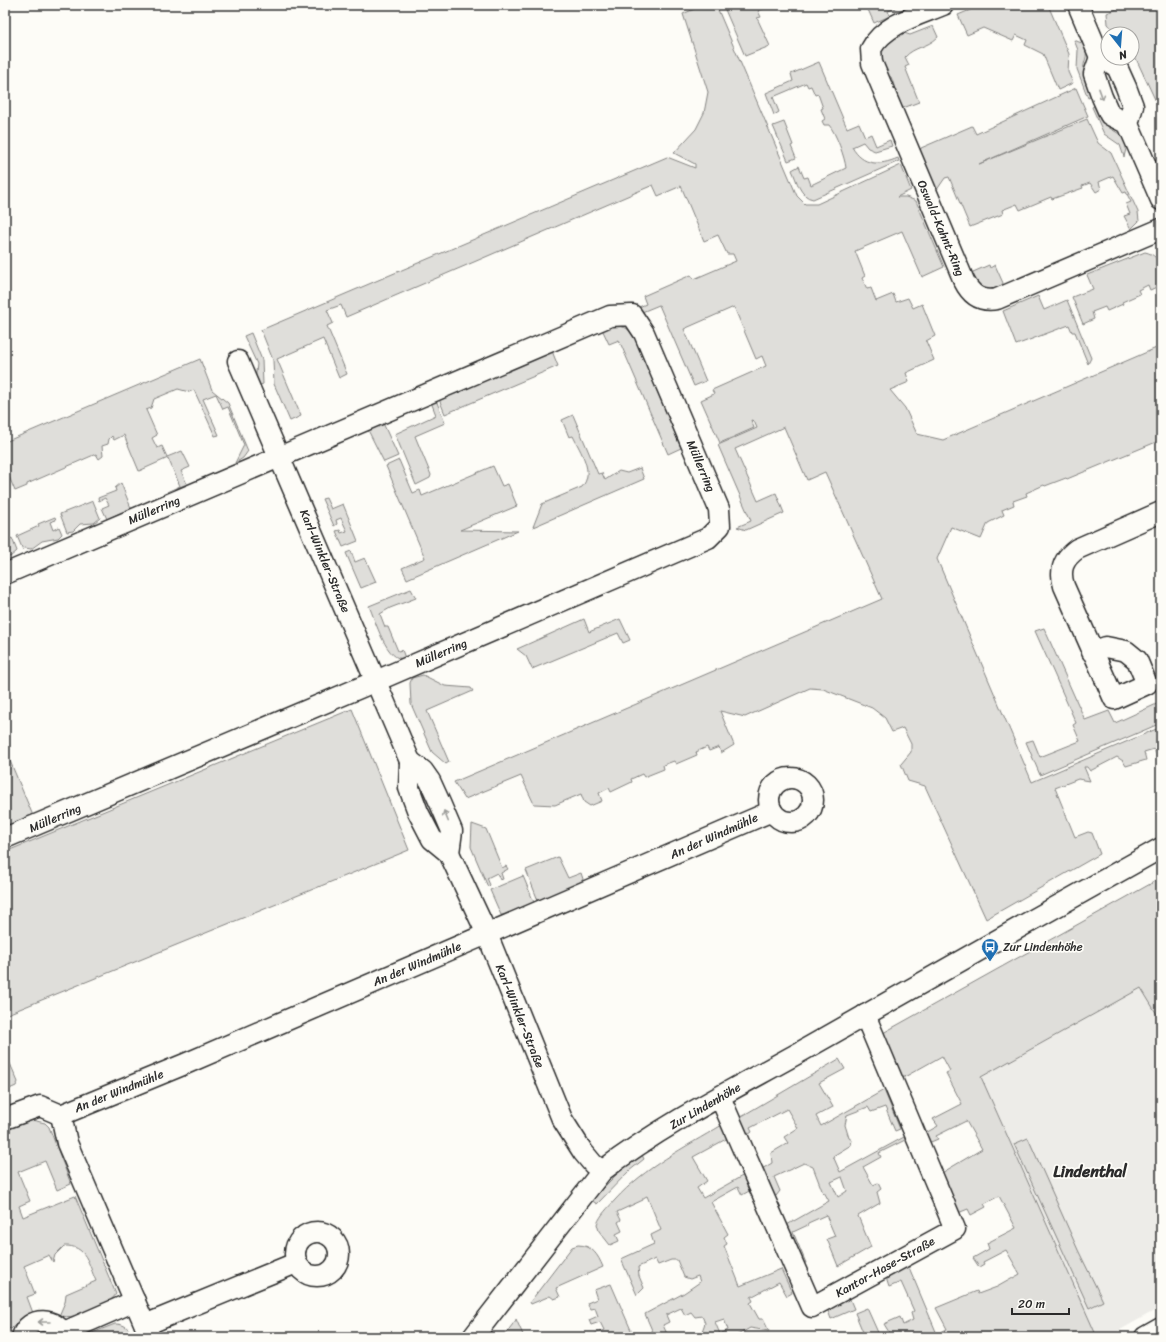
<svg xmlns="http://www.w3.org/2000/svg" width="1166" height="1342" font-family="Sriracha,sans-serif">
<style>
.built{fill:#edece8}
.green{fill:#dfdeda;stroke:#858482;fill-rule:evenodd}
.lines{fill:none;stroke-linecap:round;stroke-linejoin:round}
.minor-casing{stroke:#2b2b2b;stroke-width:23}
.minor{stroke:#fdfcf7;stroke-width:20}
.oneway{stroke:#9e9e9b}
.labels{text-anchor:middle;dominant-baseline:central;stroke-width:3.5;stroke-linejoin:round;paint-order:stroke}
.street-label{font-size:12px;fill:#2b2b2b;stroke:#fdfcf7}
.poi-label{font-size:12px;fill:#2b2b2b;stroke:#fdfcf7;text-anchor:start}
.district-label{font-size:16px;font-weight:bold;fill:#2b2b2b;stroke:#fdfcf7}
</style>
<rect width="100%" height="100%" fill="#fdfcf7"/>
<filter id="ink" filterUnits="userSpaceOnUse"><feTurbulence type="fractalNoise" baseFrequency=".025" numOctaves="2"/><feDisplacementMap in="SourceGraphic" scale="8" xChannelSelector="R" yChannelSelector="G"/><feConvolveMatrix kernelMatrix="1 2 1 2 8 2 1 2 1" color-interpolation-filters="sRGB"/></filter>
<g filter="url(#ink)">
<polygon class="built" points="1141,987 1161,1021 1161,1307 1120,1330 1114,1337 1097,1337 981,1077"/>
<g class="green">
<polygon points="703,5 716,5 797,196 805,204 817,204 901,165 911,190 897,197 906,197 916,201 944,267 922,277 902,231 855,251 865,276 862,278 867,289 871,288 876,301 893,294 896,302 908,298 913,308 922,304 935,336 926,341 934,360 906,373 909,382 890,390 905,408 917,434 943,440 1161,346 1161,440 1067,479 1066,478 1045,486 1044,485 1026,493 1027,496 1013,501 1014,505 1002,510 1004,515 988,523 981,539 951,527 937,559 1032,782 1161,727 1161,752 1156,754 1154,749 1144,752 1146,760 1126,766 1123,761 1117,757 1090,771 1087,767 1084,767 1090,781 1078,779 1055,788 1075,837 1088,832 1092,833 1100,854 986,919 925,786 908,781 901,764 911,752 911,744 903,728 892,732 885,718 872,708 823,689 810,688 745,717 720,711 734,745 721,753 719,747 709,751 707,747 696,752 697,755 676,764 674,761 663,765 664,769 644,777 642,774 631,779 632,782 611,792 609,788 599,793 602,801 590,806 584,802 581,794 555,805 534,804 521,776 465,799 454,782 882,599 825,472 807,480 784,427 735,449 758,501 776,493 784,513 746,530 737,527 751,521 718,445 757,428 754,421 751,420 754,428 720,443 701,400 714,394 712,390 766,366 762,356 756,359 734,307 684,329 706,381 694,386 659,305 642,312 639,307 646,304 643,296 691,275 694,279 736,261 733,254 727,254 718,235 704,241 681,186 658,196 653,185 346,317 341,305 327,310 333,323 327,326 347,374 339,378 323,339 277,359 301,416 290,421 274,384 273,360 261,330 667,157 695,168 695,164 674,153 696,129 704,113 708,92 683,14"/>
<polygon points="723,5 772,5 758,11 761,17 757,18 770,46 745,56"/>
<polygon points="866,5 873,5 874,7 895,5 896,8 888,11 890,16 874,23"/>
<polygon points="982,5 1048,5 1069,54 1068,72 1073,83 1058,90 1043,54 1025,45 1027,40 1016,35 1013,41 983,28 967,35 958,15"/>
<polygon points="1127,5 1161,5 1161,139 1159,132 1161,119 1159,108 1132,50 1132,34 1117,34 1108,24 1107,13"/>
<path d="M933 26 938 37C927 48 915 46 905 57L909 65 905 67 919 102 903 108C897 102 895 86 891 77L883 73 880 48 901 32 910 35Z"/>
<path d="M1074 40 1084 44C1090 60 1082 59 1084 72 1086 80 1091 88 1094 96L1088 98 1077 69 1078 50Z"/>
<path d="M819 62 847 128 859 123 865 137 871 134 876 146 890 140 892 146 875 151 868 148 863 142 852 147C863 166 879 166 898 158L899 161 813 199C800 197 797 181 792 170L799 166 804 178 808 177 811 185 846 168C845 158 836 133 829 125H824L822 121 825 119 821 109 823 108 818 94 815 95 811 86 808 87 806 83 773 97 779 112 774 115 766 93 793 81 791 74Z"/>
<polygon points="1076,88 1088,116 979,164 1087,119 1098,143 1111,153 1138,212 1139,221 1131,229 1124,216 1130,214 1126,204 1131,202 1126,192 1123,193 1113,176 1099,182 1101,189 1096,192 1090,183 1082,186 1083,188 1052,199 1051,197 1020,210 1017,204 1002,210 1003,214 970,227 949,177 945,178 934,194 918,156 921,148 972,126 976,134"/>
<polygon points="1098,104 1108,127 1121,135 1127,145 1124,157 1120,145 1104,134 1092,107"/>
<polygon points="784,122 793,145 791,146 796,158 788,161 773,126"/>
<path d="M1145 252C1164 256 1161 275 1161 290L1159 286 1150 290 1148 285 1138 290 1140 294 1122 302 1123 304 1107 311 1105 307 1092 312 1094 319 1083 324 1072 297 1093 289 1087 275Z"/>
<polygon points="989,265 990,268 995,265 1003,283 1000,291 983,290 969,278 973,272"/>
<polygon points="1038,296 1044,310 1067,300 1091,358 1088,364 1075,332 1072,332 1069,325 1016,345 1003,311"/>
<path d="M615 326C625 326 630 329 635 338L681 448 668 454 619 340 609 344 602 329Z"/>
<polygon points="251,333 262,360 263,384 258,386 255,381 257,364 244,336"/>
<polygon points="552,351 558,366 445,414 439,399"/>
<polygon points="200,359 212,390 228,403 248,451 243,458 235,463 244,445 228,407 223,409 216,394 203,399 219,435 215,436 194,390 189,392 178,389 154,399 151,408 146,410 157,435 152,438 157,448 162,446 167,457 182,451 190,467 181,471 187,484 167,492 180,486 168,458 139,471 124,435 114,440 112,436 109,439 108,444 102,446 103,456 99,459 96,454 27,484 27,486 15,491 5,467 5,442"/>
<polygon points="436,400 445,423 415,436 431,475 430,478 416,485 395,434 436,415 431,402"/>
<path d="M573 415 598 474 602 473 605 480 619 471 627 473 640 468 644 479 533 527 542 504 582 487C595 472 580 451 573 436L569 437 562 420Z"/>
<polygon points="383,423 398,456 384,462 368,430"/>
<polygon points="399,460 413,493 420,490 422,496 493,466 502,486 508,484 517,506 460,530 518,531 407,579 402,568 425,558 386,466"/>
<polygon points="121,483 131,508 107,519 102,508 109,505 105,498 99,501 98,498 116,491 115,488"/>
<polygon points="326,498 331,509 343,504 358,541 343,547 336,531 340,530 341,533 347,531 341,518 336,520 337,524 334,526 322,499"/>
<polygon points="93,501 100,518 94,523 80,524 73,531 67,532 60,514"/>
<polygon points="55,517 56,520 50,522 53,530 59,527 62,534 58,538 42,541 31,549 25,548 23,550 17,536 39,526 38,524"/>
<polygon points="12,538 17,551 10,557 5,556 5,541"/>
<polygon points="351,551 355,562 365,558 376,582 361,588 346,553"/>
<path d="M411 589 416 598 390 608 380 614 385 627H388L398 651 402 650 405 658C387 664 375 619 369 606Z"/>
<polygon points="584,619 589,632 620,619 630,640 623,643 618,633 532,669 526,656 517,649"/>
<polygon points="1044,628 1085,720 1109,711 1115,723 1161,702 1161,723 1040,775 1026,742 1033,740 1040,757 1080,741 1073,725 1076,723 1035,631"/>
<polygon points="423,675 445,686 471,688 473,691 427,711 449,762 446,764 432,752 411,704 410,683 412,678"/>
<polygon points="352,709 409,850 5,1015 5,852"/>
<polygon points="5,749 34,818 13,828 5,825"/>
<polygon points="472,824 486,829 502,868 506,866 508,869 501,873 503,879 500,880 497,873 487,878 490,885 488,887 471,847"/>
<polygon points="558,857 568,878 581,873 583,879 581,883 539,903 526,870"/>
<polygon points="523,876 535,905 511,915 501,915 490,890"/>
<polygon points="1161,878 1161,1021 1141,988 981,1077 1097,1337 892,1337 884,1324 900,1317 903,1325 913,1320 911,1313 914,1311 901,1282 889,1287 887,1281 887,1276 908,1265 937,1334 947,1329 936,1308 977,1291 978,1294 997,1287 1020,1274 1006,1250 983,1262 984,1264 979,1267 973,1258 989,1249 987,1243 1016,1228 999,1196 984,1204 986,1207 971,1215 968,1209 958,1213 940,1174 982,1149 966,1121 936,1136 938,1139 926,1144 922,1135 938,1126 933,1119 962,1104 946,1073 950,1071 942,1056 901,1079 883,1033"/>
<polygon points="5,1052 18,1082 16,1086 5,1091"/>
<path d="M839 1059 845 1069 819 1083 833 1107 816 1116 821 1126 884 1090 900 1129 895 1131 885 1107 871 1112 868 1107 847 1115 845 1125 849 1138 852 1140 851 1145 833 1156 840 1172 904 1137 905 1140 879 1153 881 1157 863 1167 873 1185 878 1183 881 1189 877 1192 880 1203 858 1216 871 1247 838 1266 827 1239 835 1236 826 1215 808 1223V1225L793 1232 806 1263H801L785 1226 829 1201 824 1192 823 1193 813 1167 804 1163 774 1177 780 1191 776 1196 772 1198 760 1170 772 1163 771 1153 788 1143 784 1137 798 1128 787 1109 750 1128 752 1132 745 1137 737 1119ZM842 1177 847 1191 838 1197 831 1182Z"/>
<path d="M32 1120 45 1123 49 1127 71 1184 57 1190 45 1161 18 1172 30 1201 19 1206 23 1217 75 1196 116 1294C105 1310 78 1319 59 1316L65 1302 66 1294 96 1281C88 1264 87 1245 64 1246L55 1255 53 1262 49 1255 24 1266 35 1294 27 1297 33 1313 22 1318 11 1329 5 1327V1129Z"/>
<path d="M722 1125 728 1138 693 1157 707 1181 697 1188 703 1198 744 1175 751 1190 742 1195 738 1187 711 1202 728 1234 724 1237 727 1244 724 1246 740 1286 781 1269 792 1293 787 1296 779 1282 751 1297 753 1301 750 1303 759 1319H763L769 1331 750 1328 734 1337H700L705 1323 702 1316 695 1317 691 1312 685 1315 681 1308 666 1315 669 1322 663 1325 667 1334 655 1337 645 1314 684 1293 700 1282 698 1276 690 1279 684 1277 677 1260H671L658 1265 655 1259 638 1267 639 1276 644 1288 637 1295 621 1259 654 1244 651 1235 661 1230 647 1196 643 1198V1200L617 1212 621 1220 618 1222 622 1231 616 1234 619 1241 610 1245 599 1231 597 1224C601 1214 608 1208 615 1200 645 1167 684 1148 722 1125ZM724 1319 728 1330 720 1334 715 1322Z"/>
<polygon points="1028,1138 1078,1250 1103,1301 1089,1308 1014,1144"/>
<polygon points="641,1153 644,1159 629,1171 597,1204 591,1200 617,1174"/>
<path d="M578 1245C592 1245 598 1255 603 1267L556 1288 560 1297 554 1299 550 1296 531 1304 530 1302 572 1247Z"/>
<polygon points="611,1284 634,1337 613,1337 612,1334 604,1337 596,1337 595,1334 604,1330 600,1322 591,1325 589,1320 598,1316 595,1308 590,1309 587,1303 597,1299 594,1290"/>
<polygon points="849,1297 854,1309 831,1319 827,1308"/>
<polygon points="867,1308 880,1337 865,1337 855,1313"/>
<polygon points="516,1319 524,1337 503,1337 516,1320"/>
<path d="M115 1324C125 1324 129 1328 133 1337H82Z"/>
</g>
<g class="lines">
<defs>
<g id="minor">
<path d="M943 5C919 15 884 24 871 49L872 63 964 281C971 295 981 302 997 299L1161 229"/>
<polyline points="1078,5 1100,57 1117,67 1126,87 1133,106 1128,124"/>
<polyline points="1100,57 1094,74 1102,97 1110,115 1128,124 1161,200"/>
<polyline points="238,361 410,761 409,788 418,812 432,839 449,853 487,934 562,1119 583,1152 593,1164 602,1171"/>
<polyline points="5,574 610,316 632,315 644,333 719,509 720,526 708,538 376,681 5,838"/>
<path d="M1092 652 1106 647 1126 651 1137 660 1147 684 1114 699 1064 586C1059 570 1063 559 1077 549L1161 512"/>
<polyline points="410,761 423,771 430,781 440,803 452,831 449,853"/>
<circle cx="791" cy="800" r="22"/>
<polyline points="720,1097 812,1307 955,1229 865,1015"/>
<polyline points="61,1115 67,1143 150,1337"/>
<polyline points="5,1119 40,1106 61,1115 185,1064 772,811"/>
<circle cx="317" cy="1254" r="22"/>
<polyline points="145,1325 296,1263"/>
<polyline points="64,1332 135,1301"/>
<path d="M22 1337C28 1315 58 1317 65 1337"/>
<path d="M473 1337 602 1171C664 1124 734 1089 802 1051 921 983 1041 915 1161 848"/>
<polyline points="1145,1337 1161,1328"/>
</g>
</defs>
<use href="#minor" class="minor-casing"/>
<use href="#minor" class="minor"/>
</g>
<defs><path id="oneway-shaft" d="M-6 0H5M1.5-3L5.5 0L1.5 3" fill="none" stroke-width="1.6" stroke-linecap="round" stroke-linejoin="round"/></defs>
<g class="oneway">
<use href="#oneway-shaft" transform="translate(1101 94) rotate(70)"/>
<use href="#oneway-shaft" transform="translate(446 816) rotate(-112)"/>
<use href="#oneway-shaft" transform="translate(44 1322) rotate(180)"/>
</g>
</g>
<defs>
<symbol id="bus-pin" viewBox="-11 -11 22 30"><path d="M0 17L-7.5 6A9.5 9.5 0 1 1 7.5 6Z" fill="#1f6fb2" stroke="#fdfcf7"/><path d="M-5-6H5V4H4V6H2V4H-2V6H-4V4H-5ZM-3.5-4V0h7V-4ZM-3.5 1.2v1.5H-2V1.2ZM2 1.2v1.5H3.5V1.2Z" fill="#fff"/></symbol>
</defs>
<g fill-rule="evenodd">
<use href="#bus-pin" x="980" y="937" width="20" height="27"/>
</g>
<g class="labels">
<g class="street-label">
<text transform="translate(941 228) rotate(67)">Oswald-Kahnt-Ring</text>
<text transform="translate(701 466) rotate(67)">Müllerring</text>
<text transform="translate(154 510) rotate(-23)">Müllerring</text>
<text transform="translate(325 561) rotate(67)">Karl-Winkler-Straße</text>
<text transform="translate(441 653) rotate(-23)">Müllerring</text>
<text transform="translate(55 818) rotate(-23)">Müllerring</text>
<text transform="translate(714 836) rotate(-24)">An der Windmühle</text>
<text transform="translate(417 964) rotate(-23)">An der Windmühle</text>
<text transform="translate(520 1016) rotate(68)">Karl-Winkler-Straße</text>
<text transform="translate(119 1091) rotate(-22)">An der Windmühle</text>
<text transform="translate(705 1106) rotate(-30)">Zur Lindenhöhe</text>
<text transform="translate(885 1267) rotate(-29)">Kantor-Hase-Straße</text>
</g>
<g class="poi-label">
<text x="1003" y="947">Zur Lindenhöhe</text>
</g>
<g class="district-label">
<text x="1090" y="1171">Lindenthal</text>
</g>
</g>
<rect width="1166" height="1342" fill="none" stroke="#fdfcf7" stroke-width="20"/>
<rect x="10" y="10" width="1146" height="1322" fill="none" stroke="#2b2b2b" stroke-width="1.5" filter="url(#ink)"/>
<g transform="translate(1120 46) rotate(163)"><circle r="19" fill="#fdfcf7" stroke="#a9a8a5"/>
<path d="M0-3L7 15L0 10L-7 15Z" fill="#1f6fb2"/>
<text y="-6" font-size="11" font-weight="bold" text-anchor="middle" fill="#2b2b2b">N</text>
</g>
<path d="M1012 1308v6h57v-6" fill="none" stroke="#2b2b2b" stroke-width="2"/>
<text x="1018" y="1308" font-size="12" fill="#2b2b2b" stroke="#fdfcf7" stroke-width="3" paint-order="stroke">20 m</text>
</svg>
